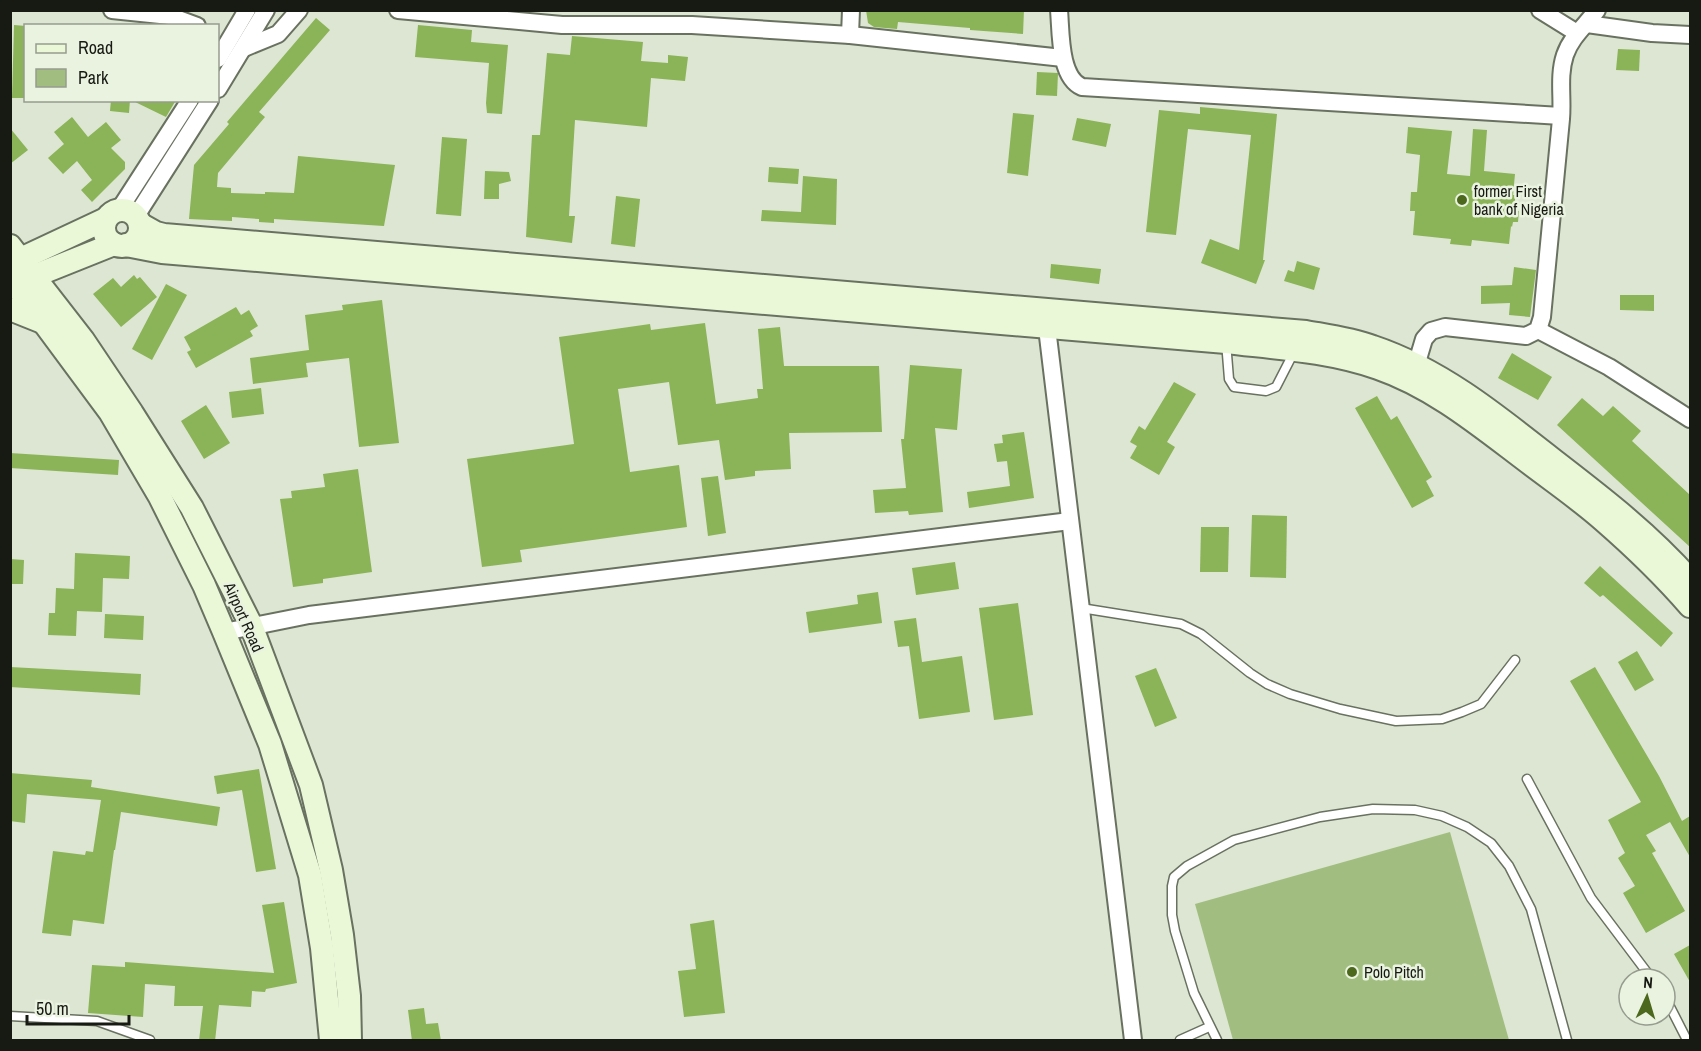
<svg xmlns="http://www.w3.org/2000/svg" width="1701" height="1051" font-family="'Archivo Narrow',sans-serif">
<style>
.green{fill:#a1be80}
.building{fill:#8bb357}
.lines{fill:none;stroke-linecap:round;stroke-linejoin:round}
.lane-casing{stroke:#697160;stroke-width:11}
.street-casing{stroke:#697160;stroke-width:20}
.secondary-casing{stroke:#697160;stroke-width:26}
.lane{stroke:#fff;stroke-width:8}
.street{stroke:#fff;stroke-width:16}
.secondary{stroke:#eaf8d8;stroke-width:22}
.poi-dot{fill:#4b681d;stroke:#eaf3e0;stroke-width:2}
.labels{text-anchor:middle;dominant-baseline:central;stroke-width:5;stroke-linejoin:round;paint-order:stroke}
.poi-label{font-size:16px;fill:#171a13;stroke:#eaf3e0;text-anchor:start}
.street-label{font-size:16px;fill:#171a13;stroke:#eaf3e0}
</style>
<rect width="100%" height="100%" fill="#dce6d2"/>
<polygon class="green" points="1450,832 1509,1040 1233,1040 1195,904"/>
<g class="building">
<polygon points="866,10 1024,10 1023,34 970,30 970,28 898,22 897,29 874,27 868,23"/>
<polygon points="316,18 330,30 259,112 265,117 218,173 217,187 231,188 231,193 265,194 265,192 294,193 298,156 395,165 384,226 274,219 274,223 259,222 259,219 232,217 232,221 189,219 194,165 229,124 227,122"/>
<polygon points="14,25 26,26 26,98 12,98"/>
<polygon points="418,25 472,30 471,42 508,45 502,114 487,113 486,103 489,63 415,57"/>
<polygon points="572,36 643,42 641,61 668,63 668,55 688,57 685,81 651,78 647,127 575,120 569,216 575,216 572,243 526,237 532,135 540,135 547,53 570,55"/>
<polygon points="1618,49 1640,50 1639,71 1616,70"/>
<polygon points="1037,72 1058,73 1057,96 1036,95"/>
<polygon points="111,100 130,100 129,113 110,111"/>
<polygon points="131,100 176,100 166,117"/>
<polygon points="1200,107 1277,114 1263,260 1265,260 1256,284 1201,263 1210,239 1239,250 1251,135 1188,129 1176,235 1146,232 1159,110 1200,114"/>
<polygon points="1013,113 1034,115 1028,176 1007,173"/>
<polygon points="72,117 88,137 106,122 121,140 111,148 125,162 125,169 92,202 81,190 92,180 77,161 63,174 48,158 64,144 54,132"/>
<polygon points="1077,118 1111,124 1106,147 1072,140"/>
<polygon points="1408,127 1452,131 1447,174 1470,176 1473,129 1487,130 1484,171 1515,174 1513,195 1515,195 1515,202 1517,202 1516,211 1519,211 1518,222 1513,222 1512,227 1511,226 1509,244 1472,240 1471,246 1450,244 1451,239 1413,235 1415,211 1410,211 1411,192 1417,192 1420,155 1406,153"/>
<polygon points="10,128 28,150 10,164"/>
<polygon points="442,137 467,139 461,216 436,214"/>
<polygon points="769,167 799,169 798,184 768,182"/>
<polygon points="485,171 509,172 511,181 499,184 499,199 484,199"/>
<polygon points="803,176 837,179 836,225 761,221 762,210 801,212"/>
<polygon points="616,196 640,199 635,247 611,244"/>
<polygon points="1297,261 1320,268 1314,290 1284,281 1288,270 1294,272"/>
<polygon points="1051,264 1101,269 1099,284 1050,278"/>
<polygon points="1514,267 1536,270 1530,317 1509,315 1510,303 1481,304 1481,286 1512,285"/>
<polygon points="134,275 137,279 140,277 157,297 121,327 93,294 113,278 121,287"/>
<polygon points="166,284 187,295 152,360 132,349"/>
<polygon points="1620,295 1654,295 1654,311 1620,310"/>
<polygon points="382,300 399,443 359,447 349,358 306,363 308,377 253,384 250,358 309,350 305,315 343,310 342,305"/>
<polygon points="236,307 241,315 249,310 258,326 250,331 253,336 196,368 187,352 191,350 184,337"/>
<polygon points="705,323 716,404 758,398 757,389 763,389 758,329 780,327 784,366 879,366 882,432 789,433 791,469 755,471 755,476 725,480 719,440 678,445 669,382 618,389 630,472 679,465 687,527 520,550 522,562 482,567 467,459 574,444 559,337 650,324 651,330"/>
<polygon points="1512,353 1552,377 1538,400 1498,378"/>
<polygon points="910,365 962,369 957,430 935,428 943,512 909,515 908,511 875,513 873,490 906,488 901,439 904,439"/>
<polygon points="1174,382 1196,394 1167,442 1175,447 1159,475 1130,458 1137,446 1130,442 1139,426 1145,430"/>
<polygon points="261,388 264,414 232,418 229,392"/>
<polygon points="1377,396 1391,420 1397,416 1432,477 1426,481 1434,496 1412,508 1355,408"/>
<polygon points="1582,398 1603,416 1613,406 1641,431 1632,441 1690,495 1690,547 1557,425"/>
<polygon points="206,405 230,443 204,459 181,421"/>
<polygon points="1024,432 1034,498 969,508 967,492 1010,486 1007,461 997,462 994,444 1003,443 1002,435"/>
<polygon points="10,453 119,460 118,475 10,468"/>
<polygon points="358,469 372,572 323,579 323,583 293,587 280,499 292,498 291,491 325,487 323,474"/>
<polygon points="718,476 726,533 708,536 701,478"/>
<polygon points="1252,515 1287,516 1286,578 1250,577"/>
<polygon points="1201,527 1229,527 1228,572 1200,572"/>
<polygon points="75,553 130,556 129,579 103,578 102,612 77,611 76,636 48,635 49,613 55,613 56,588 74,589"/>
<polygon points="10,559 24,560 23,584 10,584"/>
<polygon points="955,562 959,589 916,595 912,568"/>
<polygon points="1600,566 1673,633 1661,647 1603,595 1600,597 1584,583"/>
<polygon points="878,592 882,623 809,633 806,612 858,604 857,595"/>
<polygon points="1018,603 1033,715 994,720 979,608"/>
<polygon points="105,614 144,616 143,640 104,638"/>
<polygon points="916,618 922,662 962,656 970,712 919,719 909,646 898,647 894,621"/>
<polygon points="1637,651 1654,680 1635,691 1618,662"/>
<polygon points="10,667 141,674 140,695 10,687"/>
<polygon points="1595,667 1659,776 1682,821 1690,816 1690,857 1670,822 1646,835 1656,851 1652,853 1685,911 1646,933 1623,893 1635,886 1618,858 1625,853 1608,820 1641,802 1570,681"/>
<polygon points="1156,668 1177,718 1155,727 1135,676"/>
<polygon points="259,769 276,869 256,872 242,790 217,794 214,776"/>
<polygon points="10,773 92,780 91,787 220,807 217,826 121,812 115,850 114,850 104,924 73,920 71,936 42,933 53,851 85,855 86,851 93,852 101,800 27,794 25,823 10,821"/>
<polygon points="284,902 297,983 266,989 265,992 252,991 251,1007 219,1005 215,1041 199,1041 203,1006 174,1006 175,986 145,984 143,1017 88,1013 92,965 125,967 125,962 274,973 262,905"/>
<polygon points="714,920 725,1013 684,1017 678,971 696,969 690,924"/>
<polygon points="1690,945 1690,982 1674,954"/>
<polygon points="424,1008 426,1024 438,1023 441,1041 412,1041 408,1010"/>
</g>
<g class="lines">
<defs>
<g id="lane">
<polyline points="1226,342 1229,379 1234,387 1266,391 1276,387 1295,350"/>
<polyline points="1081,608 1181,624 1201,634 1250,673 1267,684 1290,694 1340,709 1396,721 1442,719 1462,712 1481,704 1515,660"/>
<polyline points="1527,779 1591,898 1652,979"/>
<polyline points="1665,997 1687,1040"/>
<polyline points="10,1016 97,1021 150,1040"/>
<polyline points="1180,1040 1209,1027"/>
<polyline points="1217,1040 1194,993 1175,931 1172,915 1172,886 1174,877 1187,866 1234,840 1320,817 1373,809 1415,810 1442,816 1467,827 1491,843 1509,866 1531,909 1567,1040"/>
</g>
<g id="street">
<polyline points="112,10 170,16 197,26"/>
<polyline points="398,10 562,25 692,25 850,35 1063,58"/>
<path d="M1059 10C1061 32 1059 77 1082 87L1561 116"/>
<polyline points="1540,10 1577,33"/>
<polyline points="1587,24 1652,33 1690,35"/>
<polyline points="850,35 851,10"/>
<polyline points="244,48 278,34 299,10"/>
<polyline points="218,59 247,10"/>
<polyline points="218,89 266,10"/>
<polyline points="119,210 190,100"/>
<polyline points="136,216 210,100"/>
<polyline points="1047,328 1133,1040"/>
<polyline points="1538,330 1609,367 1690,419"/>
<path d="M1413 376 1424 339 1431 331 1445 327 1526 336 1538 330 1542 317C1548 251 1555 185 1561 119 1563 98 1558 76 1565 55 1571 37 1586 25 1597 10"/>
<polyline points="224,632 309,615 1070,521"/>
</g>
<g id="secondary">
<circle cx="122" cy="228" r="18"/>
<path d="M140 224 156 233 164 235 1306 332C1328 336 1351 339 1373 347 1442 370 1500 418 1557 463 1605 500 1649 534 1690 580"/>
<path d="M126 245 162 252 1226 342C1277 348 1330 351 1378 368 1433 387 1479 425 1524 459 1550 479 1578 498 1603 520 1634 547 1664 576 1690 606"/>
<polyline points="10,246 83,340 132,413 192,508 251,625 311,785 331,870 342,935 349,996 350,1040"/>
<polyline points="10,264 106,219"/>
<polyline points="10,277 110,412 160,497 204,585 224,632 270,744 310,875 322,948 331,1040"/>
<polyline points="21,282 34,276 114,244"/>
<polyline points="10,309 45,323"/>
</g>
</defs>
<use href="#lane" class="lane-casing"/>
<use href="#street" class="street-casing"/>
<use href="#secondary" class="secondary-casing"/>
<use href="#lane" class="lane"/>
<use href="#street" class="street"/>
<use href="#secondary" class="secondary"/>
</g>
<g class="poi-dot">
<circle cx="1462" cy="200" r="6"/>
<circle cx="1352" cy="972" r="6"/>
</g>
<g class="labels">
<g class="poi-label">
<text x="1474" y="191">former First<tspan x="1474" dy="18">bank of Nigeria</tspan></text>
<text x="1364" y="972">Polo Pitch</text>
</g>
<g class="street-label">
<text transform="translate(244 617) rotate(66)">Airport Road</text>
</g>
</g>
<rect width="1701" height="1051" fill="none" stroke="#171a13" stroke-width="24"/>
<rect x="24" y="24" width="195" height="78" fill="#eaf3e0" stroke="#969c8e" stroke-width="1.5"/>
<rect x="36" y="44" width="30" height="9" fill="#eaf8d8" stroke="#969c8e" stroke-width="1.5"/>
<text x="78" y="54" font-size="18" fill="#171a13">Road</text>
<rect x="36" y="69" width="30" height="18" fill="#a1be80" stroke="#969c8e" stroke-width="1.5"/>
<text x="78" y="84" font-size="18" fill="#171a13">Park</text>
<g transform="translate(1647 997) rotate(4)"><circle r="28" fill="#eaf3e0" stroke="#969c8e" stroke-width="1.5"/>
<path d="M0-4.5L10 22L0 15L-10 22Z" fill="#4b681d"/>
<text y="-9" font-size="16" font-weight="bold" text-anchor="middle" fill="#171a13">N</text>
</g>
<path d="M27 1015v9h102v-9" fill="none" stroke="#171a13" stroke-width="3"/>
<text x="36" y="1015" font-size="18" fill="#171a13" stroke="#eaf3e0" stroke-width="4.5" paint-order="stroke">50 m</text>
</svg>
